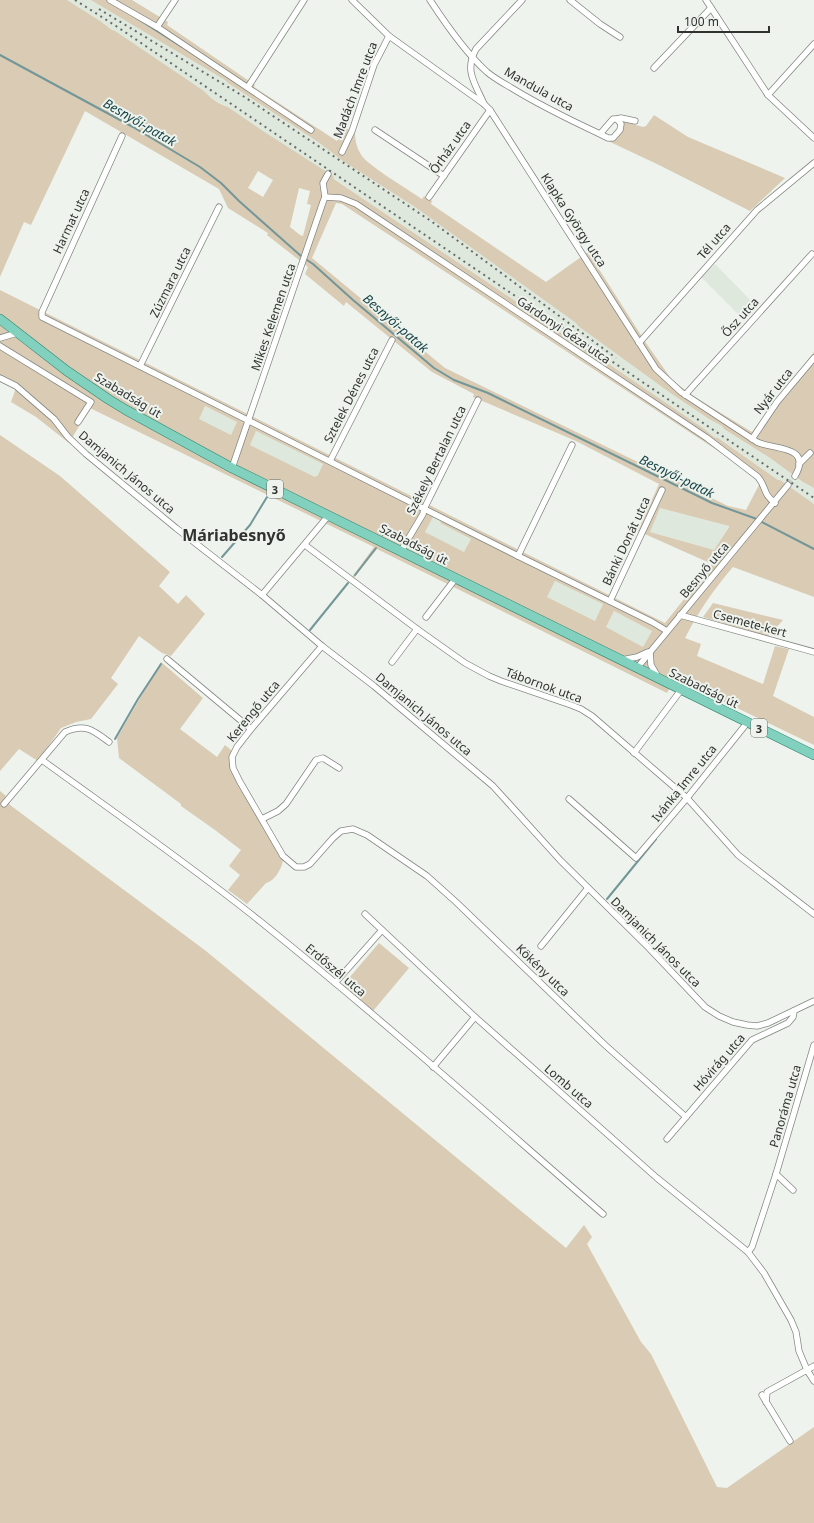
<svg xmlns="http://www.w3.org/2000/svg" width="814" height="1523" font-family="'Noto Sans',sans-serif">
<style>
.built{fill:#dee8dd}
.green{fill:#d9cbb4;fill-rule:evenodd}
.lines{fill:none;stroke-linecap:round;stroke-linejoin:round}
.stream{stroke:#739799;stroke-width:2}
.minor-tunnel{stroke:#c8ccc7;stroke-width:5.5;stroke-dasharray:5.5 3;stroke-linecap:butt}
.minor-casing{stroke:#838882;stroke-width:7}
.primary-casing{stroke:#2f8570;stroke-width:10}
.minor{stroke:#fff;stroke-width:5.5}
.primary{stroke:#82d1be;stroke-width:9}
.rail{stroke:#696b68;stroke-width:2;stroke-dasharray:2 4;stroke-linecap:butt}
.labels{text-anchor:middle;dominant-baseline:central;stroke-width:4;stroke-linejoin:round;paint-order:stroke}
.shield{fill:#eef3ed;stroke:#6a6c69;stroke-width:1}
.shield-label{font-size:11px;font-weight:bold;fill:#313230}
.street-label{font-size:12px;fill:#313230;stroke:#eef3ed}
.water-label{font-size:13px;font-style:italic;fill:#174549;stroke:#eef3ed}
.district-label{font-size:16px;font-weight:bold;fill:#313230;stroke:#eef3ed}
</style>
<rect width="100%" height="100%" fill="#eef3ed"/>
<g class="built">
<polygon points="67,0 91,0 112,11 225,80 228,83 318,142 343,161 415,207 525,285 576,323 578,326 669,392 709,419 722,426 724,429 770,458 803,482 814,488 814,504 780,480 778,480 718,438 714,437 703,428 569,337 556,330 554,327 350,190 324,171 320,169 263,131 228,107 224,106 206,94 204,91"/>
<polygon points="715,264 757,307 744,320 701,277"/>
<polygon points="205,406 238,422 231,435 198,419"/>
<polygon points="256,431 323,464 318,475 315,477 250,445"/>
<polygon points="660,508 729,526 714,550 650,532"/>
<polygon points="433,517 441,521 440,523 471,539 464,552 425,532"/>
<polygon points="555,581 603,604 595,621 547,597"/>
<polygon points="614,611 652,631 643,647 606,627"/>
</g>
<g class="green">
<path d="M0 0H67L100 21 112 30 115 31 204 91C209 97 220 105 228 107L263 131 333 176 334 179 350 190 554 327 556 330 569 337 703 428 714 437 718 438 778 480H780L814 504V597L733 567C714 589 698 612 685 638L701 644 697 656 763 684 775 646 789 649 773 696 814 717V745L675 678 667 693 377 549 354 578 352 577 374 547 90 408 69 443 36 417 11 402 16 388 0 380V290L665 623 712 564 638 531 659 484 576 441 473 397 474 394 432 372 346 302 344 306 305 274 308 267 267 235 268 233 228 208 219 189 85 111 31 225 24 222 0 277ZM258 171 273 180 263 197 248 188ZM299 188 310 191 307 204 311 205 303 236C297 234 295 230 290 227ZM336 203 342 204 729 458 760 483 746 510 728 506 445 368 312 258ZM205 406 237 422 231 435 199 419ZM256 431 323 464 318 475 315 477 250 445ZM660 508 729 526V527L714 550 650 532ZM433 517 441 521 440 523 471 539 464 552 425 532ZM555 581 603 604 595 621 547 597ZM614 611 652 631 643 647 606 627Z"/>
<path d="M91 0H132L168 22 167 25 255 85 254 87 337 141 345 128 355 132C355 141 357 149 362 156 370 167 409 190 422 199L424 196 432 201 431 204 546 282 588 252 646 343 672 380 693 396 752 432 767 412 814 352V488L803 482 770 458 724 429 722 426 709 419 669 392 578 326 576 323 415 207 343 161 318 142 228 83 225 80Z"/>
<path d="M654 115 688 137 785 178 750 211 659 165 608 141C618 141 626 131 622 121L643 127 646 126Z"/>
<polygon points="0,435 60,476 170,572 159,586 178,604 186,595 205,614 171,656 162,653 139,636 111,678 118,684 91,719 76,722 61,728 38,761 19,749 0,771"/>
<polygon points="713,603 783,620 768,637 703,617"/>
<path d="M161 662 203 698 180 729 217 757 225 745 231 750V769L279 855 283 860C282 868 275 881 266 883L247 904 228 890 240 875 229 866 241 850 215 830 181 806V804L119 758 117 738Z"/>
<polygon points="0,791 5,795 10,805 206,951 566,1248 584,1225 592,1237 587,1244 641,1342 651,1354 717,1487 727,1488 814,1427 814,1523 0,1523"/>
<polygon points="379,943 409,968 373,1011 343,985"/>
</g>
<g class="lines">
<g class="stream">
<polyline points="135,17 182,47"/>
<polyline points="0,55 133,127 200,167 221,183 239,201 301,256 313,264 353,300 434,368 454,380 488,393 712,503 754,518 814,549"/>
<polyline points="383,535 384,534"/>
<polyline points="222,557 250,525 267,497"/>
<polyline points="355,575 376,548"/>
<polyline points="310,630 348,583"/>
<polyline points="115,739 138,699 161,664"/>
<polyline points="607,899 656,839"/>
</g>
<polyline class="minor-tunnel" points="788,485 795,476"/>
<defs>
<g id="minor">
<polyline points="110,0 157,27 311,130"/>
<path d="M352 0 389 36 484 104 490 110 656 369 681 392 757 442C773 450 813 445 795 476"/>
<path d="M430 0C445 23 467 54 487 72 494 78 503 83 510 87 539 105 570 120 600 134L613 119H617L621 124 620 130 613 138H608L600 134"/>
<polyline points="570,0 600,24 620,37"/>
<polyline points="706,0 768,95 814,138"/>
<polyline points="157,27 175,0"/>
<polyline points="654,68 711,8"/>
<polyline points="248,87 304,0"/>
<polyline points="768,95 814,44"/>
<path d="M484 104C475 83 464 71 476 49L522 0"/>
<polyline points="617,119 621,118 635,121"/>
<polyline points="375,130 444,176"/>
<polyline points="122,136 42,312 42,317 518,556 652,622 667,631"/>
<polyline points="342,152 352,131 374,65 389,36"/>
<path d="M325 197 341 198 356 204 707 438 758 477C767 488 762 493 775 503"/>
<polyline points="429,197 490,110"/>
<polyline points="0,338 17,333"/>
<polyline points="639,343 757,210 814,163"/>
<polyline points="0,346 91,402 78,422"/>
<polyline points="140,366 219,207"/>
<polyline points="0,378 16,386 54,419 68,437 86,454 176,528 262,595 322,646 374,686 493,786 560,860 649,948 705,1007 719,1016 733,1022 747,1025 757,1026 768,1023 814,1001"/>
<polyline points="685,395 812,254"/>
<polyline points="752,439 777,402 814,358"/>
<polyline points="330,461 392,340"/>
<polyline points="799,464 810,453"/>
<polyline points="232,468 323,202 325,197 323,183 328,174"/>
<polyline points="305,545 417,629 465,663 489,676 501,681 571,705 581,709 592,716 687,798 738,855 814,914"/>
<polyline points="401,551 423,514 424,509 478,400"/>
<polyline points="518,556 572,445"/>
<polyline points="262,595 329,515"/>
<polyline points="610,601 662,490"/>
<polyline points="680,615 814,652"/>
<polyline points="426,617 456,578"/>
<polyline points="322,646 251,729 237,747 232,757 233,768 240,782 283,856 296,867 304,867 310,864 333,838 341,831 353,829 367,835 427,876 456,902 605,1045 686,1117"/>
<polyline points="650,652 651,665 658,677"/>
<polyline points="167,659 251,729"/>
<polyline points="622,660 637,657 648,652"/>
<polyline points="392,662 417,629"/>
<polyline points="637,668 788,485"/>
<polyline points="634,753 681,690"/>
<path d="M42 760C115 813 190 865 261 922 378 1016 490 1116 603 1214"/>
<polyline points="569,799 636,858 687,798 747,723"/>
<path d="M4 804 65 732C85 723 93 730 109 742"/>
<polyline points="262,819 278,811 286,804 316,760 323,758 339,768"/>
<polyline points="365,914 475,1017 657,1178 748,1252 764,1273 791,1320 796,1332 799,1351 807,1370 814,1381"/>
<polyline points="541,946 588,888"/>
<polyline points="335,983 382,930"/>
<polyline points="433,1067 475,1017"/>
<polyline points="667,1139 752,1040 788,1023 793,1017 794,1011"/>
<polyline points="776,1174 793,1190"/>
<polyline points="748,1252 752,1247 776,1174 814,1045"/>
<polyline points="762,1395 790,1441"/>
<polyline points="766,1402 767,1392 814,1366"/>
</g>
<polyline id="primary" points="0,319 67,371 108,399 126,410 232,468 814,755"/>
</defs>
<use href="#minor" class="minor-casing"/>
<use href="#primary" class="primary-casing"/>
<use href="#minor" class="minor"/>
<use href="#primary" class="primary"/>
<g class="rail">
<polyline points="75,0 116,26 814,498"/>
<polyline points="99,9 243,96 431,221 616,358"/>
</g>
</g>
<g class="labels">
<g class="shield">
<rect x="267" y="480" width="16" height="18" rx="3"/>
<rect x="751" y="719" width="16" height="18" rx="3"/>
</g>
<g class="shield-label">
<text x="275" y="489">3</text>
<text x="759" y="728">3</text>
</g>
<g class="street-label">
<text transform="translate(539 89) rotate(29)">Mandula utca</text>
<text transform="translate(355 90) rotate(-69)">Madách Imre utca</text>
<text transform="translate(450 147) rotate(-55)">Őrház utca</text>
<text transform="translate(574 220) rotate(57)">Klapka György utca</text>
<text transform="translate(71 221) rotate(-65)">Harmat utca</text>
<text transform="translate(714 241) rotate(-49)">Tél utca</text>
<text transform="translate(170 282) rotate(-64)">Zúzmara utca</text>
<text transform="translate(273 317) rotate(-71)">Mikes Kelemen utca</text>
<text transform="translate(740 317) rotate(-48)">Ősz utca</text>
<text transform="translate(564 330) rotate(34)">Gárdonyi Géza utca</text>
<text transform="translate(773 391) rotate(-52)">Nyár utca</text>
<text transform="translate(128 395) rotate(31)">Szabadság út</text>
<text transform="translate(351 395) rotate(-63)">Sztelek Dénes utca</text>
<text transform="translate(436 460) rotate(-64)">Székely Bertalan utca</text>
<text transform="translate(127 472) rotate(40)">Damjanich János utca</text>
<text transform="translate(626 541) rotate(-65)">Bánki Donát utca</text>
<text transform="translate(414 544) rotate(27)">Szabadság út</text>
<text transform="translate(704 570) rotate(-50)">Besnyő utca</text>
<text transform="translate(750 623) rotate(15)">Csemete-kert</text>
<text transform="translate(544 685) rotate(20)">Tábornok utca</text>
<text transform="translate(704 688) rotate(26)">Szabadság út</text>
<text transform="translate(253 711) rotate(-51)">Kerengő utca</text>
<text transform="translate(424 714) rotate(40)">Damjanich János utca</text>
<text transform="translate(684 783) rotate(-51)">Ivánka Imre utca</text>
<text transform="translate(656 942) rotate(45)">Damjanich János utca</text>
<text transform="translate(336 970) rotate(40)">Erdőszél utca</text>
<text transform="translate(543 970) rotate(44)">Kökény utca</text>
<text transform="translate(719 1062) rotate(-49)">Hóvirág utca</text>
<text transform="translate(569 1086) rotate(41)">Lomb utca</text>
<text transform="translate(785 1106) rotate(-74)">Panoráma utca</text>
</g>
<g class="water-label">
<text transform="translate(140 122) rotate(30)">Besnyői-patak</text>
<text transform="translate(396 323) rotate(41)">Besnyői-patak</text>
<text transform="translate(677 476) rotate(26)">Besnyői-patak</text>
</g>
<g class="district-label">
<text x="234" y="535">Máriabesnyő</text>
</g>
</g>
<path d="M678 26v6h91v-6" fill="none" stroke="#313230" stroke-width="2"/>
<text x="684" y="26" font-size="12" fill="#313230" stroke="#eef3ed" stroke-width="3" paint-order="stroke">100 m</text>
</svg>
